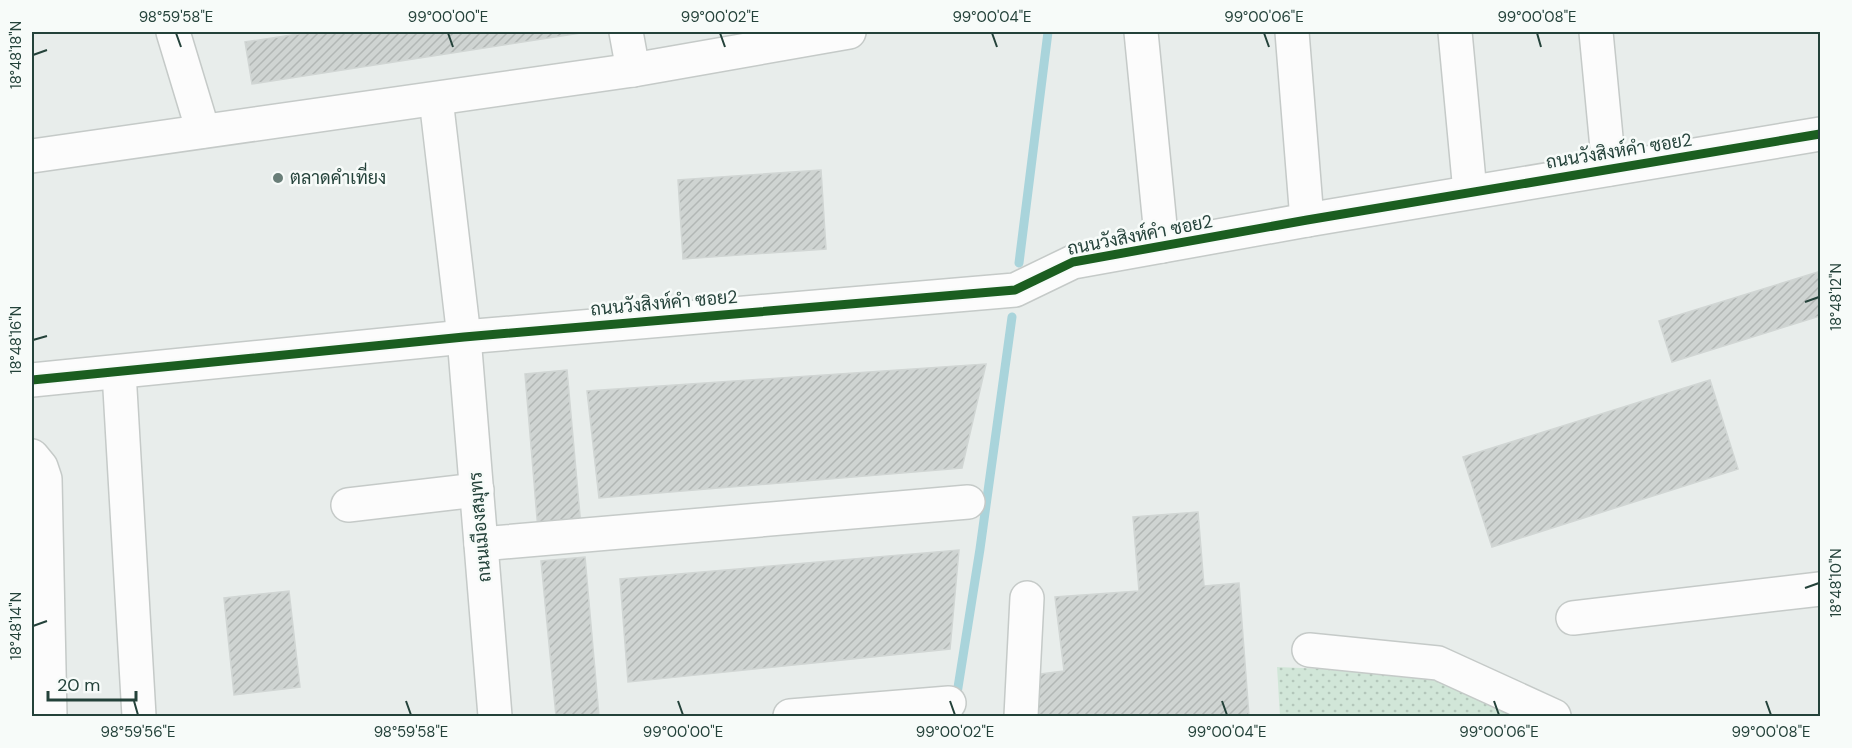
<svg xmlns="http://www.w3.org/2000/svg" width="1852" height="748" font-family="'DM Sans',Sarabun,sans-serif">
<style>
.grass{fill:url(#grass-dots)}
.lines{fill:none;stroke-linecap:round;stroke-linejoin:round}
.stream{stroke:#a9d4db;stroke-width:9}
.building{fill:url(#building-hatch);stroke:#d1d6d4;stroke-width:1.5}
.minor-casing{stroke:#c5cac8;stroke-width:36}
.minor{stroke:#fcfcfc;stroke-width:33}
.cycleway-casing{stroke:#f7fbf9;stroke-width:13}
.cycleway{stroke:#1b5e20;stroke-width:9}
.ticks{fill:none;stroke:#24423a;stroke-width:2}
.poi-dot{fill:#697e78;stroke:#f7fbf9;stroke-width:2}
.labels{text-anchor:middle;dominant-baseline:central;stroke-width:5;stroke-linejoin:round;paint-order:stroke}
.street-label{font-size:18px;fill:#24423a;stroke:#f7fbf9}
.poi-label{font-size:18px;fill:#24423a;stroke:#f7fbf9;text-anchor:start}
.neatline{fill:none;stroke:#24423a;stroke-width:2}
.ticks-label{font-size:15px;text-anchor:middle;fill:#24423a}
</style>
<defs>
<pattern id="grass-dots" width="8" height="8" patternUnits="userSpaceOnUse" patternTransform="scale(1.5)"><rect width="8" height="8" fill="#d1e6d8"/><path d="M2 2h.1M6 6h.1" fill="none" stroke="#b3c6ba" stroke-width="1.8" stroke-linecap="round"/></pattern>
<pattern id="building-hatch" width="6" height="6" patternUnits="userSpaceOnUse" patternTransform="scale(1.5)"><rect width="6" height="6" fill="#cfd4d2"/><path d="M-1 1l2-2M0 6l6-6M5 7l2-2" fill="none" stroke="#b2b7b5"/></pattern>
</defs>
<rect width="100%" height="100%" fill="#e8edeb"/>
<polygon class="grass" points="1277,667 1446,674 1519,716 1280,716"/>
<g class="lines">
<g class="stream">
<polyline points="1019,263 1048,32"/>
<polyline points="956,700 980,549 1012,317"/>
</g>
</g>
<g class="building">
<polygon points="311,32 587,32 252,84 245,42"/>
<polygon points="821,170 826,249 683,259 678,180"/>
<polygon points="1818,272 1820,278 1820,316 1672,362 1659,321"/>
<polygon points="986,364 962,468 599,498 587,391"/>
<polygon points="567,370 581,527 538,530 525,374"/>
<polygon points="1710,380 1738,469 1492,547 1463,457"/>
<polygon points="1198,512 1204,586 1239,583 1249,716 1029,716 1025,676 1064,671 1055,597 1139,591 1133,517"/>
<polygon points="959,550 950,649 628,682 620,579"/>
<polygon points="585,557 599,716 556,716 541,561"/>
<polygon points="289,591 300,687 234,695 224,598"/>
</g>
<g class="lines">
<defs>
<g id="minor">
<polyline points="173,32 203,131"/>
<polyline points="626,32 633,70"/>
<polyline points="1141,32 1162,246"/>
<polyline points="1292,32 1307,220"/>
<polyline points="1455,32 1470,192"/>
<polyline points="1596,32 1609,169"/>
<polyline points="436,99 464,337 495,716"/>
<polyline points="32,156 633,70 849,32"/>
<polyline points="119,372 139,716"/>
<polyline points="32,380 464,337 1015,290 1073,262 1307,220 1820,134"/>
<polyline points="32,456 41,467 45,479 50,716"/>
<polyline points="348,505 477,490"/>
<polyline points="481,544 968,502"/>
<polyline points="1573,618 1820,589"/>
<polyline points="1309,650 1438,663 1554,716"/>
<polyline points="790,716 949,703"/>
<polyline points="1021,716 1027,598"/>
</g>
</defs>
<use href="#minor" class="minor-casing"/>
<use href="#minor" class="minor"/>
<defs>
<polyline id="cycleway" points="32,380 464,337 1015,290 1073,262 1307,220 1820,134"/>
</defs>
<use href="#cycleway" class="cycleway-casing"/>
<use href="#cycleway" class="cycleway"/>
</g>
<path class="ticks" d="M176 33 181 47M448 33 453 47M720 33 725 47M992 33 997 47M1264 33 1269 47M1537 33 1541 47M33 55 47 50M1805 302 1819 297M33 340 47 336M1805 588 1819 583M33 626 47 621M134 701 138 715M406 701 411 715M678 701 683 715M950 701 955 715M1222 701 1227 715M1494 701 1499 715M1766 701 1771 715"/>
<circle class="poi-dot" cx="278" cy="178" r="6"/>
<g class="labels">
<g class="street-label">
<text transform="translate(1619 151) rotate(-9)">ถนนวังสิงห์คำ ซอย2</text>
<text transform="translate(1140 235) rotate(-11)">ถนนวังสิงห์คำ ซอย2</text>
<text transform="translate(664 303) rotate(-5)">ถนนวังสิงห์คำ ซอย2</text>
<text transform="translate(480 527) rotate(-95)">ถนนเมืองสมุทร</text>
</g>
<g class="poi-label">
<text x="290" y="178">ตลาดคำเที่ยง</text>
</g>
</g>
<rect width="1852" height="748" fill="none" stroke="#f7fbf9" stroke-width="66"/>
<path d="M48 691v9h88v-9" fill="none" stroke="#24423a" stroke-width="3"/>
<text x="57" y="691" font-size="18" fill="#24423a" stroke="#f7fbf9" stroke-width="4.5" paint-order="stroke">20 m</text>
<rect x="33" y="33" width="1786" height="682" class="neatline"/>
<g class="ticks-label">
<text x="176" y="22">98°59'58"E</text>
<text x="448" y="22">99°00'00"E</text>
<text x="720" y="22">99°00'02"E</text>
<text x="992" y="22">99°00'04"E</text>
<text x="1264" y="22">99°00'06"E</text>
<text x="1537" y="22">99°00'08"E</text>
<text transform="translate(16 55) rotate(-90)" y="5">18°48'18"N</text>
<text transform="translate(1836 297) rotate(-90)" y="5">18°48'12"N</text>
<text transform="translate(16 340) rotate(-90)" y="5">18°48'16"N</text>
<text transform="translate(1836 583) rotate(-90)" y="5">18°48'10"N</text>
<text transform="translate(16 626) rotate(-90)" y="5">18°48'14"N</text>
<text x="138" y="737">98°59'56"E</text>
<text x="411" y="737">98°59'58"E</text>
<text x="683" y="737">99°00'00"E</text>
<text x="955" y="737">99°00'02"E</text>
<text x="1227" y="737">99°00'04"E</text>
<text x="1499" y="737">99°00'06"E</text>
<text x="1771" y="737">99°00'08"E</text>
</g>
</svg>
